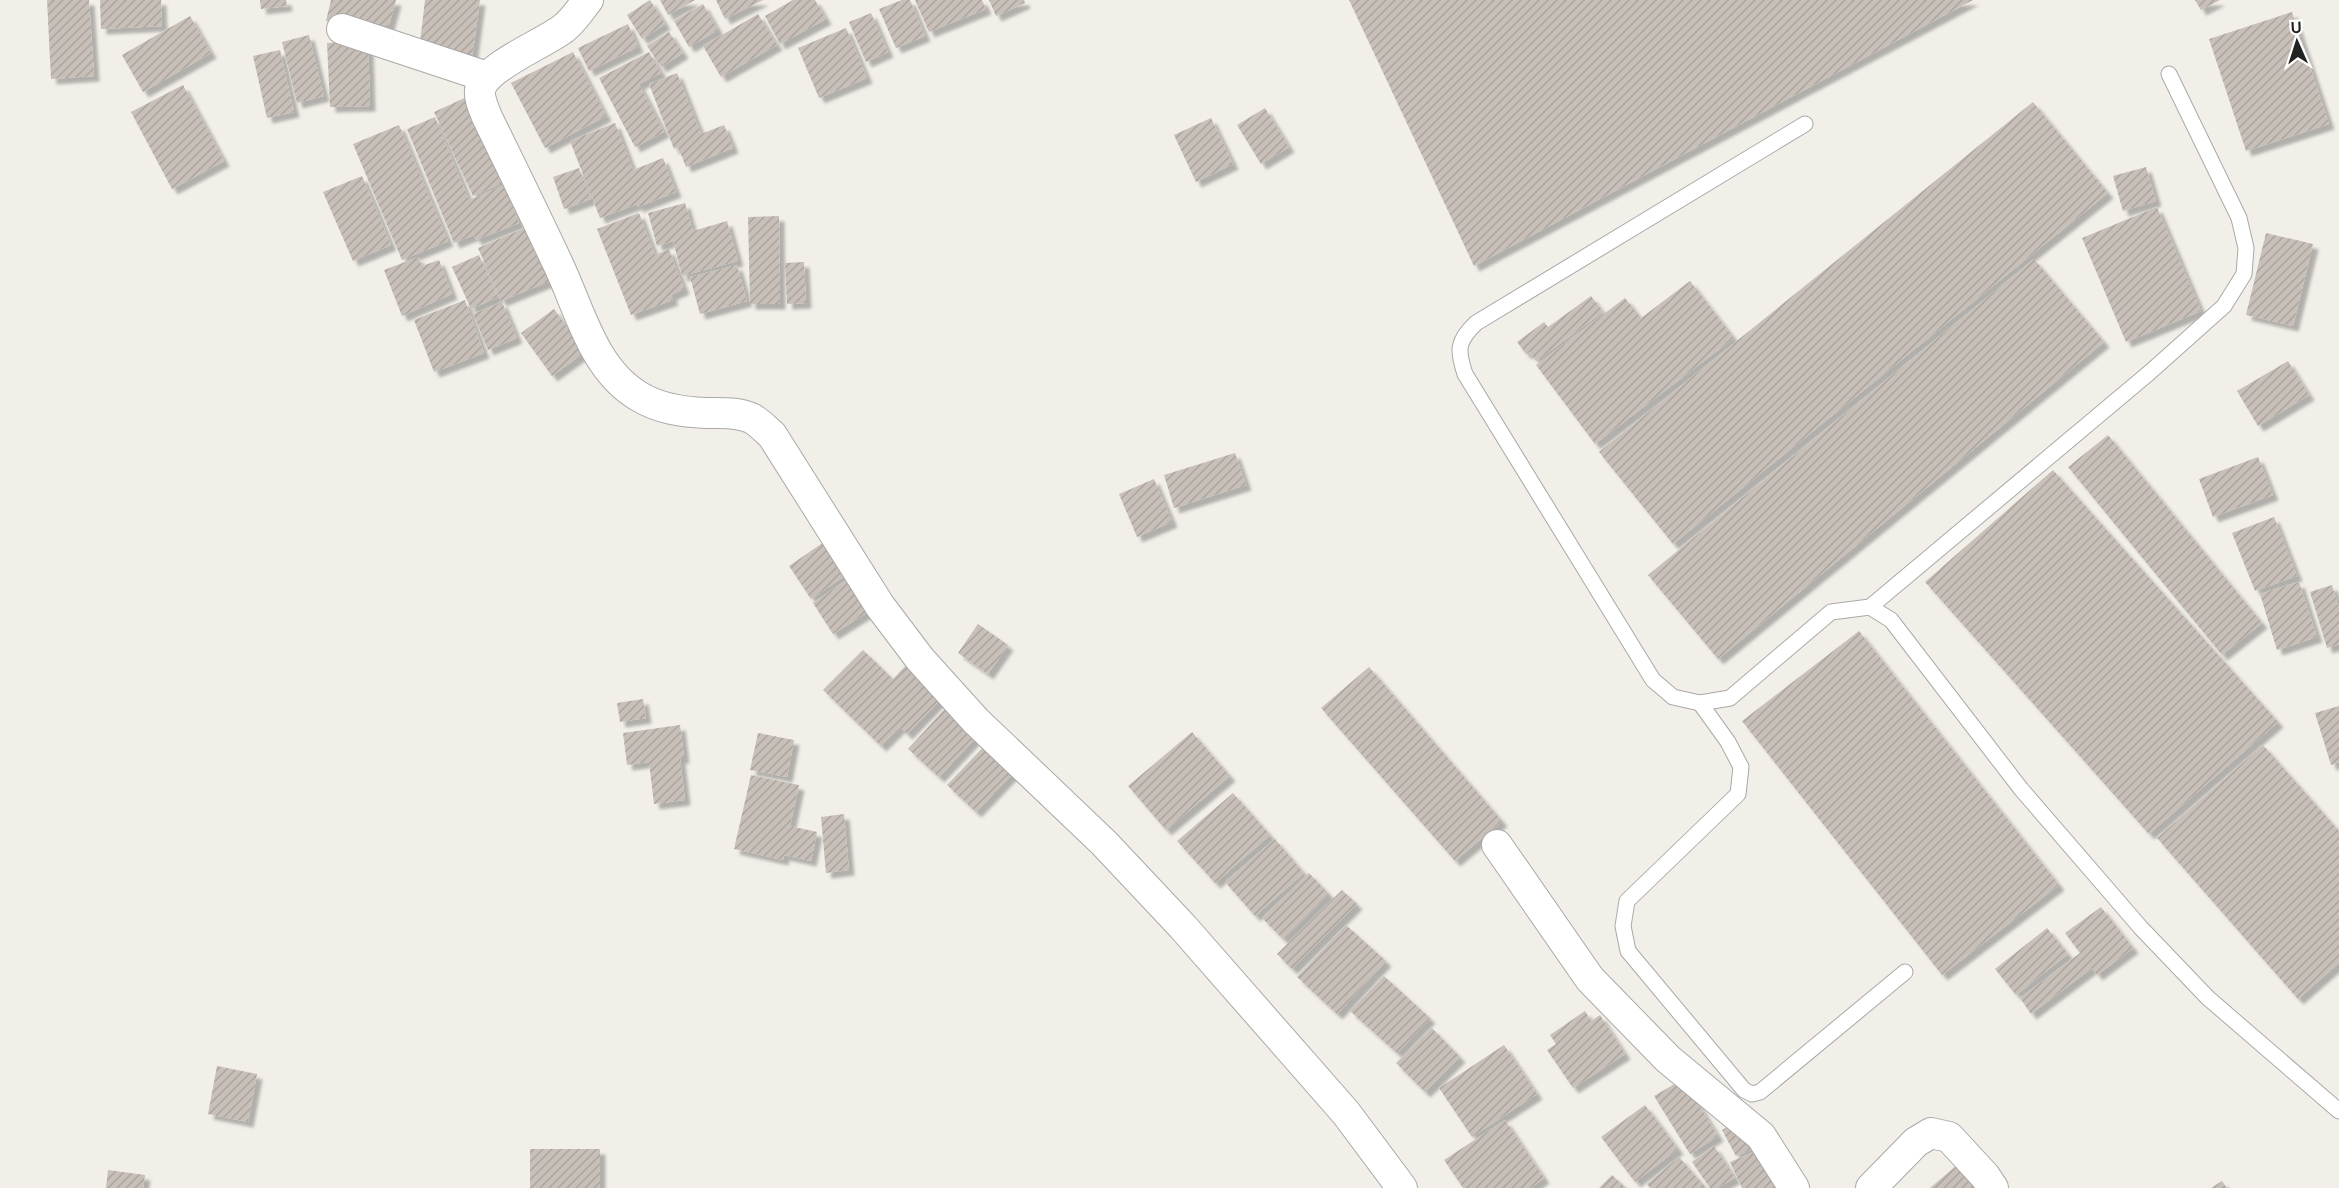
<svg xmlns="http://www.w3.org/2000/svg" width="2339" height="1188" font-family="'DM Sans',sans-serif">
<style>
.building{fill:url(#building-hatch);filter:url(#shadow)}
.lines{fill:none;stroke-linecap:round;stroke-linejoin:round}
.lane-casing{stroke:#a9a9a9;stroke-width:17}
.street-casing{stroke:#a9a9a9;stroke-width:32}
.lane{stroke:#fff;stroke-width:15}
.street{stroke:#fff;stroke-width:30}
</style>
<defs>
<pattern id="building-hatch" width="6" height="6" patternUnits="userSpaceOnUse" patternTransform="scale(1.5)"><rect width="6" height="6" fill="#c7bfb8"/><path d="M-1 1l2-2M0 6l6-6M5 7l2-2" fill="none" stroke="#aba49e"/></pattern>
<filter id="shadow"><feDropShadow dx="5.5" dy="5.5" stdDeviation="1.5" flood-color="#0004"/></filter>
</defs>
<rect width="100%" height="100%" fill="#f2efe9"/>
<g class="building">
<polygon points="47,0 89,0 94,76 51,79"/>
<polygon points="100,0 161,0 162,26 101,29"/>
<polygon points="260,0 286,0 287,6 261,9"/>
<polygon points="331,0 396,0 386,36 326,21"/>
<polygon points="425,0 480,0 472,58 419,51"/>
<polygon points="650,0 665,24 642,39 627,15"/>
<polygon points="660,0 695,0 668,15"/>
<polygon points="716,0 763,0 725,19"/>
<polygon points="793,0 815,0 826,19 780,44 765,16"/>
<polygon points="902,0 910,0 925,36 896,48 879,9"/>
<polygon points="915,0 982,0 986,9 929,32"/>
<polygon points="989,0 1024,0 1025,3 996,16"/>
<polygon points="1349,0 1973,0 1474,266"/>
<polygon points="2195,0 2220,0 2201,10"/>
<polygon points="703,4 718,30 689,47 674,21"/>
<polygon points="2292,12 2329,124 2246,151 2209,39"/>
<polygon points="871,13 888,52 866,62 849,22"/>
<polygon points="758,14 777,45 721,77 703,46"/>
<polygon points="190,16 211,53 143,92 122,55"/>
<polygon points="628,24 638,47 589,71 578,48"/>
<polygon points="846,28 867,78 819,98 798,48"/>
<polygon points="669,32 683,53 661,67 647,46"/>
<polygon points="309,35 324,96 297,103 282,42"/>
<polygon points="368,42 370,106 330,107 327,43"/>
<polygon points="280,50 294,112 267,118 253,56"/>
<polygon points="573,52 606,116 545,148 511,83"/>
<polygon points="649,52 661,73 639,84 664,132 635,147 599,78"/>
<polygon points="677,73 701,134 724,125 733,148 686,167 678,147 674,149 649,84"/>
<polygon points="183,85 224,161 172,189 131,112"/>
<polygon points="469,96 507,181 473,196 434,112"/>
<polygon points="2033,102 2108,193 1673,544 1599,452"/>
<polygon points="1265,108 1289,147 1261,164 1237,125"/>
<polygon points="435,117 469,200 504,185 519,223 476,240 474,235 454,243 407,129"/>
<polygon points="1211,118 1233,164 1196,182 1174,135"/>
<polygon points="615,123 633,170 663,158 676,192 638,207 637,204 600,218 570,141"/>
<polygon points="399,125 448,241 402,260 353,144"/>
<polygon points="2146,167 2156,201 2123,211 2113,176"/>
<polygon points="579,168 591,199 564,209 553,177"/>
<polygon points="362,176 391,245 353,261 323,192"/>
<polygon points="685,203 693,231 727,221 738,261 682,276 673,241 657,246 648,213"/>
<polygon points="2157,207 2201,311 2126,342 2082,238"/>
<polygon points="639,213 655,255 669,249 684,289 671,295 673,300 631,315 597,229"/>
<polygon points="779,216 780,304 750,304 748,217"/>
<polygon points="534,224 557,278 501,301 478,248"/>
<polygon points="2266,233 2313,244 2293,326 2246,315"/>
<polygon points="479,255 498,297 471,309 452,267"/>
<polygon points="418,257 422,266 439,260 452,294 402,316 384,270"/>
<polygon points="2034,259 2104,342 1718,659 1648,575"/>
<polygon points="804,262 806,303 787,304 785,263"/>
<polygon points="737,265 747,301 700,314 690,277"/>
<polygon points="1690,281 1734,338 1595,444 1536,365 1625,298 1641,318"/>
<polygon points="1591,296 1603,312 1536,361 1529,352 1526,354 1517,342 1544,322 1548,327"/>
<polygon points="465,300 484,353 434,372 414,320"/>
<polygon points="502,302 517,338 488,350 473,314"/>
<polygon points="554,309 585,352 552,376 521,333"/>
<polygon points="2288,361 2309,395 2258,426 2237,391"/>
<polygon points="2108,435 2262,623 2222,655 2068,467"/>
<polygon points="1235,453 1246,485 1174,508 1164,475"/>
<polygon points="2258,457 2273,495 2213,517 2199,479"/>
<polygon points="2053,470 2278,722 2149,834 1925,582"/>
<polygon points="1154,479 1172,522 1137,537 1119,494"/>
<polygon points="2274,517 2297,576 2255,591 2232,533"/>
<polygon points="824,542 846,575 811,599 789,566"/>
<polygon points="849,578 871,610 833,634 813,603"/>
<polygon points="2299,582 2317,637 2277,650 2260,594"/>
<polygon points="2332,585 2339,609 2339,644 2327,648 2310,592"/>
<polygon points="978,624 1008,645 988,674 958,653"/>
<polygon points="1859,631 2059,885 1942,975 1742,721"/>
<polygon points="863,650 893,679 911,660 946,694 907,734 900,727 881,746 823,690"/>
<polygon points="1369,667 1502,821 1455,861 1321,708"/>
<polygon points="643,699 646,718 620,722 617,703"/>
<polygon points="953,700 984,729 939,777 908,749"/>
<polygon points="2339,706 2339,762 2331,765 2315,713"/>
<polygon points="680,725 684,758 680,758 685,800 654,804 649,762 627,765 623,733"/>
<polygon points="1192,732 1230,776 1166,830 1128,786"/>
<polygon points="758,733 794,740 787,777 750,770"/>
<polygon points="989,741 1018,768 976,812 947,785"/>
<polygon points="2263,745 2339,831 2339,963 2298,999 2157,838"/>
<polygon points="751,775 799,785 790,826 817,832 811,861 784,855 783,860 734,849"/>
<polygon points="1233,793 1270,835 1215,883 1177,841"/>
<polygon points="844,814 849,870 826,873 821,817"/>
<polygon points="1275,839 1304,873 1255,916 1225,882"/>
<polygon points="1309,873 1329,894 1283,939 1262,918"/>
<polygon points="1342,890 1357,904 1292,969 1277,954"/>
<polygon points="2101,907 2133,948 2097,975 2092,968 2031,1014 2020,998 2080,953 2065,933"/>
<polygon points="1346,925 1386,961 1337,1014 1297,977"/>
<polygon points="2047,928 2068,954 2016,995 1995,969"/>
<polygon points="1384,976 1430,1018 1397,1053 1350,1011"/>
<polygon points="1585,1011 1591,1021 1600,1015 1625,1054 1573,1088 1547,1050 1556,1044 1550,1035"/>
<polygon points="1432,1028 1460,1057 1425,1092 1396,1063"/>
<polygon points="1504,1045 1537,1094 1472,1137 1439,1088"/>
<polygon points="217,1066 257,1074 248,1122 208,1114"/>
<polygon points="1683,1079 1718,1136 1690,1154 1654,1096"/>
<polygon points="1645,1105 1678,1149 1635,1182 1601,1137"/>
<polygon points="1505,1120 1544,1178 1530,1188 1463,1188 1444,1160"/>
<polygon points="1736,1122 1753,1149 1736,1156 1722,1130"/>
<polygon points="1714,1146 1735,1178 1717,1188 1710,1188 1692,1162"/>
<polygon points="1763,1148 1783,1188 1742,1188 1730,1162"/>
<rect x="530" y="1149" width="70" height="39"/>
<polygon points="1679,1157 1706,1188 1650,1188 1647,1184"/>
<polygon points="1957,1165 1977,1188 1930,1188"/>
<polygon points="108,1170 145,1175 143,1188 106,1188"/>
<polygon points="1612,1175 1626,1188 1599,1188"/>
<polygon points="2222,1181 2227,1188 2211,1188"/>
</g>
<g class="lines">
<defs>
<g id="lane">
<path d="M1805 124 1476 323C1457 341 1457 350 1465 374L1653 680 1673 697 1700 703 1730 698 1831 612 1870 607 1891 620 2021 789 2141 928 2208 998 2339 1111"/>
<polyline points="1870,607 2149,373 2224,306 2244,274 2246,248 2239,218 2169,74"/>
<polyline points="1700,703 1728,742 1741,767 1738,794 1627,901 1623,926 1628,951 1744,1090 1752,1094 1760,1092 1905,972"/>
</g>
<g id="street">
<path d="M588 0C580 10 574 20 564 28 544 44 485 66 480 90 479 99 484 109 487 117 511 166 535 215 558 264 580 310 593 370 640 397 660 409 683 412 706 413 721 413 737 412 751 418 759 422 765 429 772 435L880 606 920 659 976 721 1104 843 1183 927 1346 1113 1402 1188"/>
<polyline points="342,29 487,77"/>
<polyline points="1497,845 1590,979 1668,1059 1761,1136 1794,1188"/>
<polyline points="1871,1188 1916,1142 1931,1133 1949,1137 1985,1176 1993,1188"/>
</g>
</defs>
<use href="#lane" class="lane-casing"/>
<use href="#street" class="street-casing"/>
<use href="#lane" class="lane"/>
<use href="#street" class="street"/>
</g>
<g transform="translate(2297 42) rotate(357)" stroke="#ffffff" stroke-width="4.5" paint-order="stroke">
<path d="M0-4.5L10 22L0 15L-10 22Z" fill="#222222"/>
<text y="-9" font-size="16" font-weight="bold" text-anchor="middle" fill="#222222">U</text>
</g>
</svg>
